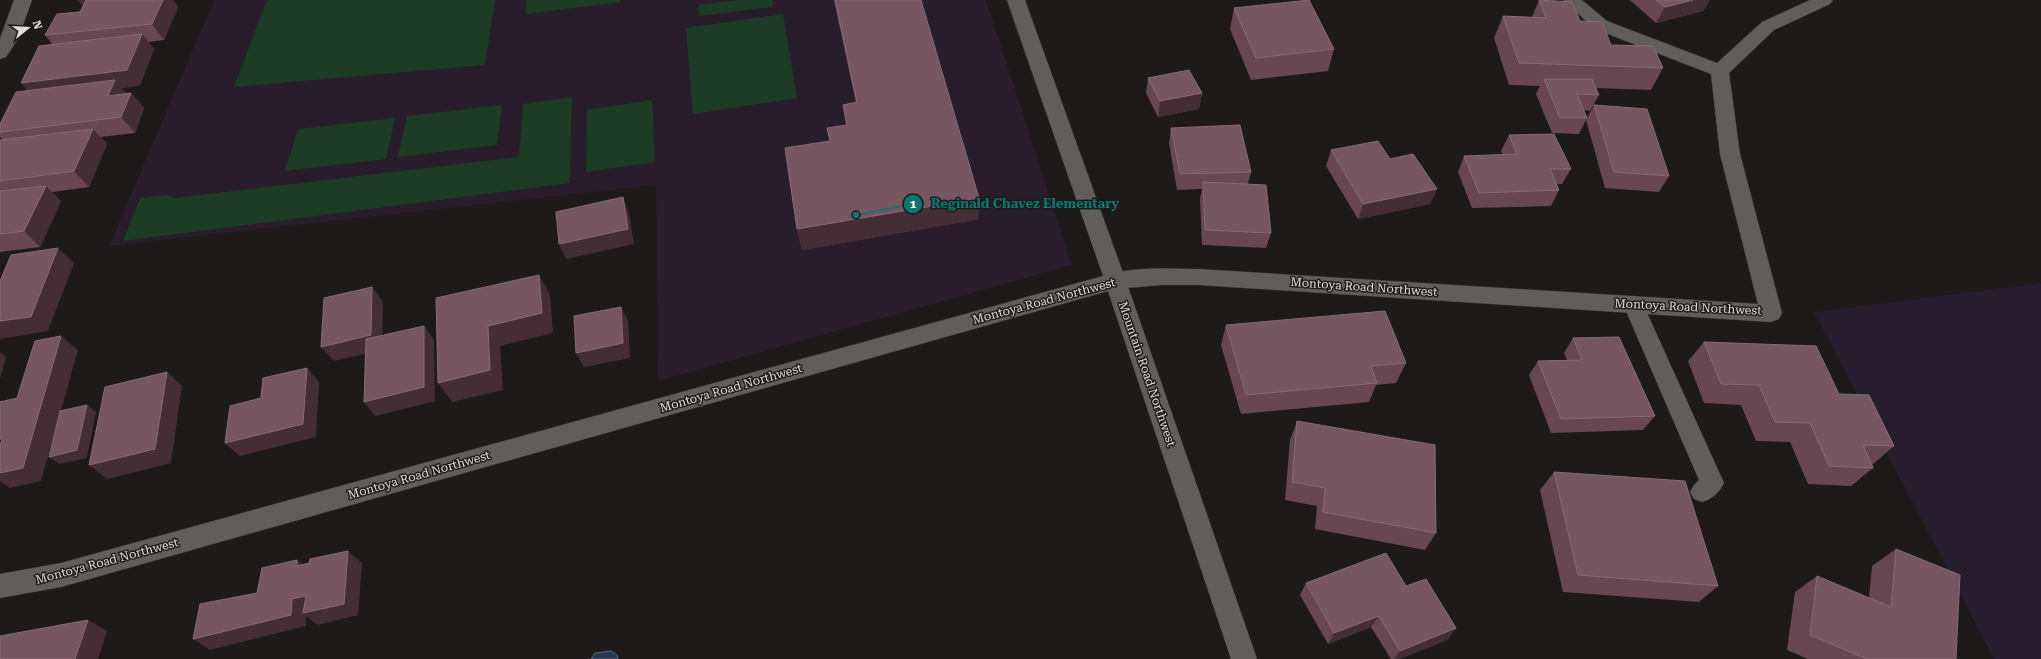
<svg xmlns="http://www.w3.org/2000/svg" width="2041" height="659" font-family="'Roboto Serif',serif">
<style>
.industrial{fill:#261e2e}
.education{fill:#291d2b}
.green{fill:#1c3c26}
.water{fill:#263653;stroke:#5e697d}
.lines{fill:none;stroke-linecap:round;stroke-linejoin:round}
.service-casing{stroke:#373635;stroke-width:1}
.minor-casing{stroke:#373635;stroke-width:1}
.tertiary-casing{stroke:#373635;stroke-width:1}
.service{fill:#605d5b;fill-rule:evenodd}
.minor{fill:#605d5b;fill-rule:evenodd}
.tertiary{fill:#605d5b;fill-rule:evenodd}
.wall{fill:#684652}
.shaded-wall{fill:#452d35}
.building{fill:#755661;stroke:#866c74}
.labels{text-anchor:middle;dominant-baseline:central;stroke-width:3;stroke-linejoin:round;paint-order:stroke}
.street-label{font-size:12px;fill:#e1dfde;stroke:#1d1a19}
.leader{fill:none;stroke:#0f766e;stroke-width:1.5}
.callout-dot{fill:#0f766e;stroke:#1d1a19;stroke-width:1.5}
.mark-label{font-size:12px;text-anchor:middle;font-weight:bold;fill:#fff}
.callout-label{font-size:13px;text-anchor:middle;font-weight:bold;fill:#0f766e;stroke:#1d1a19;stroke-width:3;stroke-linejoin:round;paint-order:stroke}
</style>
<rect width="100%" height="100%" fill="#1d1a19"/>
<polygon class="industrial" points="2041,283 2041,659 1994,659 1814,312"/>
<polygon class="education" points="214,0 986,0 1072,265 658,381 656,185 109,246"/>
<g class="green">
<polygon points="267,0 495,0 485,65 234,87"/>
<polygon points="526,0 620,0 620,2 526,14"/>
<polygon points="739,0 772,0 773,7 699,16 698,5"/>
<polygon points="783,14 797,98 693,114 686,28"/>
<polygon points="572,97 570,183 123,241 140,198 167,195 175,198 519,157 523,104"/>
<polygon points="652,100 655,162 586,172 587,110"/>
<polygon points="502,105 497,145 398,157 407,116"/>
<polygon points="395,118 386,159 285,171 298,129"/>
</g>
<polygon class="water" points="611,651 617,655 618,659 591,659 595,653"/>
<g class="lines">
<defs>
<path id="service" d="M1633 296 1640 298 1643 304 1724 483C1719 493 1712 499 1702 502L1694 499 1690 492 1694 485 1699 480 1623 304 1626 298Z"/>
<g id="minor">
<polygon points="14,0 32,0 18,39 6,57 0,59 0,39"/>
<path d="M1563 0H1582L1607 21 1717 63 1762 22 1810 0H1833L1830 4 1774 30 1729 73 1740 154 1782 313 1779 319 1771 322 1199 285H1161L1115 289 1107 287 1104 281 1107 275C1136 266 1170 269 1199 269L1758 304 1720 154 1711 74 1595 29Z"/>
</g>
<polygon id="tertiary" points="1007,0 1025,0 1126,281 1257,659 1231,659 1108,291 61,587 0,598 0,574 61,563 1103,276"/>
</defs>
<use href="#service" class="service-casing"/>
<use href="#minor" class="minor-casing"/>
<use href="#tertiary" class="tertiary-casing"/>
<use href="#service" class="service"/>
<use href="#minor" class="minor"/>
<use href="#tertiary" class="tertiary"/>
</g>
<g class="wall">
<polygon points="78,0 173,0 178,7 164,40 148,42 154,49 140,85 121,88 126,93 131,93 144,108 135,133 101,137 107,144 89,187 52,192 61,201 40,247 0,252 0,140 3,140 0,137 0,124 28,91 53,45 45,35 80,12 83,6"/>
<polygon points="834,0 922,0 923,9 979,219 802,250 797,229 830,141 846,125 843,105 856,103"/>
<polygon points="1539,0 1580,21 1611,45 1663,68 1651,90 1596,88 1599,95 1590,111 1584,110 1587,118 1579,134 1552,133 1536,94 1540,86 1509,85 1494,38 1503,16 1532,17"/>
<polygon points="1630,0 1710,0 1703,11 1656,23"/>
<polygon points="1234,8 1334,49 1328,71 1251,80 1230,29"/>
<polygon points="1148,78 1202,93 1199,109 1158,117 1146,93"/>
<polygon points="1594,105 1669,176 1659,192 1605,188 1586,120"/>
<polygon points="1171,128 1251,172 1248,184 1271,233 1266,248 1202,245 1200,198 1202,189 1177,190 1169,143"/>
<polygon points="1509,135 1571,169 1562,184 1557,184 1559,190 1551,206 1472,208 1458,172 1464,156 1503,155 1501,151"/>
<polygon points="1331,150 1390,159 1430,204 1358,219 1326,166"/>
<polygon points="1226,325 1406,363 1396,383 1376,385 1369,402 1241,414 1221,345"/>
<polygon points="1573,338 1655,416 1643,430 1551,433 1529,375 1538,361 1567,360 1564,353"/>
<polygon points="1704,342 1839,394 1894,446 1872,465 1873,468 1851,486 1808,484 1790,442 1756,441 1741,405 1704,403 1688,361"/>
<polygon points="1297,421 1436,533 1425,550 1315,529 1317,506 1285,500 1290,440"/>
<polygon points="1554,472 1718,586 1699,602 1563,592 1540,490"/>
<polygon points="1896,549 1956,659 1808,659 1787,650 1795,592 1817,576 1869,598 1872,566"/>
<polygon points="1306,583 1406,586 1456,628 1447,640 1399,659 1391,659 1371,627 1328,644 1300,595"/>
</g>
<g class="shaded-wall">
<polygon points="78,0 157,0 85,8"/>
<polygon points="163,0 173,0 178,7 164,40 152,24"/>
<polygon points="919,0 922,0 923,12"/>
<polygon points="1693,0 1710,0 1703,11 1656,23 1665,7"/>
<polygon points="142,34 154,49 140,85 121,88 128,96 35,99 21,83"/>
<polygon points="131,93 144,108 135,133 121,117"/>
<polygon points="1202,93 1199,109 1158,117 1160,101"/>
<polygon points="93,129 107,144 89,187 74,171"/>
<polygon points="46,186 61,201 40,247 24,231"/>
<polygon points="1437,189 1430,204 1358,219 1363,204"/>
<polygon points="623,197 629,213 634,244 566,259 559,244"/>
<polygon points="979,198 979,219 802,250 797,229"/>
<polygon points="58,248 74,263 48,331 0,339 0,321"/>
<polygon points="539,275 550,295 553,333 500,346 503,390 452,402 438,383 488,326"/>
<polygon points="372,287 383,302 382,350 334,361 321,347"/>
<polygon points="621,307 628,321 630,358 584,367 576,353"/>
<polygon points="424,326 434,340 435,401 375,416 364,402"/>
<polygon points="61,336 78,350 41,481 10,488 0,481 0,473"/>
<polygon points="0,352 6,357 0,379"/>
<polygon points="307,368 319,382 316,437 240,456 225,443"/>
<polygon points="167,372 182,386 171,463 107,479 89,465"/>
<polygon points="87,405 96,412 87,458 59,464 49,457"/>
<polygon points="348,551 362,563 358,615 318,625 306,616 306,626 210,650 193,639 292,599 306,596"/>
<polygon points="297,560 312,572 297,566"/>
<polygon points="1379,616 1371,627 1328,644 1334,633"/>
<polygon points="88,620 107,631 98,659 75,659"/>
<polygon points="1456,628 1447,640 1399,659 1394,659 1400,651"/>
</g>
<g class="building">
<polygon points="86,0 163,0 152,24 45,35 57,14 80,12"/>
<polygon points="835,0 921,0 979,198 797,229 785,148 830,141 827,128 847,125 843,105 857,102"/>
<polygon points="1309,0 1334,49 1256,58 1234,8"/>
<polygon points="1539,0 1572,2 1580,21 1602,22 1611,45 1653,46 1663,68 1519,63 1503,16 1546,18"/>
<polygon points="1656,0 1693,0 1665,7"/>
<polygon points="142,34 127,70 21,83 39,46"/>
<polygon points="1189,70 1202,93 1160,101 1148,78"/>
<polygon points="1544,79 1592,79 1599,95 1577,94 1587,118 1560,118"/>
<polygon points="115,80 108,96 131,93 121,117 0,132 0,124 16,92"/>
<polygon points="1594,105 1647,109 1669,176 1614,172"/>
<polygon points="1240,125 1251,172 1180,174 1171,128"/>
<polygon points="93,129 74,171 0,181 0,140"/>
<polygon points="1554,134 1571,169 1550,169 1559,190 1479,193 1464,156 1517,154 1509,135"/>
<polygon points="1378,141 1390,159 1413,154 1437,189 1363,204 1331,150"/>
<polygon points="1203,182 1266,185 1271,233 1205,230"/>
<polygon points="46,186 24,231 0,234 0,191"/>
<polygon points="623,197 628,229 559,244 556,212"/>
<polygon points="58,248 31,317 0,321 0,281 11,255"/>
<polygon points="539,275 542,313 488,326 490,370 438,383 436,298"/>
<polygon points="372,287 371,335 321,347 324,298"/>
<polygon points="621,307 623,343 576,353 574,316"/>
<polygon points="1385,311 1406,363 1371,366 1377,383 1246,395 1226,325"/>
<polygon points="424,326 424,387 364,402 366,339"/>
<polygon points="61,336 23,468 0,473 0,445 2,439 0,439 0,402 17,398 35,341"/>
<polygon points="1619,337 1655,416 1561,419 1538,361 1582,360 1573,338"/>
<polygon points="1704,342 1816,346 1839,394 1869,395 1894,446 1863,445 1873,468 1829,466 1810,423 1775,422 1759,385 1721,384"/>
<polygon points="307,368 303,424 225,443 230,406 261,398 263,378"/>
<polygon points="167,372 155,449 89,465 105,387"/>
<polygon points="87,405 77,450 49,457 60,411"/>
<polygon points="1297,421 1435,445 1436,533 1323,512 1325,488 1292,482"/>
<polygon points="1554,472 1685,481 1718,586 1578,575"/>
<polygon points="1896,549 1960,575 1956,659 1867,659 1810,635 1817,576 1891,607"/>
<polygon points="348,551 344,604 303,613 306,596 292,599 291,615 193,639 200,604 257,593 262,568 297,560 297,566 309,563 310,559"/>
<polygon points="1386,553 1406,586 1426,579 1456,628 1400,651 1379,616 1334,633 1306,583"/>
<polygon points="88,620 75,659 0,659 0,636"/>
</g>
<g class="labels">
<g class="street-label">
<text transform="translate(1364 287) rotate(4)">Montoya Road Northwest</text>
<text transform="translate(1044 301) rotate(-15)">Montoya Road Northwest</text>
<text transform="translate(1688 307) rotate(3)">Montoya Road Northwest</text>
<text transform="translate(1147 374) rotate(71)">Mountain Road Northwest</text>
<text transform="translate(731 388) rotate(-16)">Montoya Road Northwest</text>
<text transform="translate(419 475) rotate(-16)">Montoya Road Northwest</text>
<text transform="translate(107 561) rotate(-15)">Montoya Road Northwest</text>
</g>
</g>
<path class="leader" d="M856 215L913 204"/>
<g class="callout-dot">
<circle cx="856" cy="215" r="4"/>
<circle cx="913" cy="204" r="10"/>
</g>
<g class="mark-label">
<text x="913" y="208">1</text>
</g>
<g class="callout-label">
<text x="1025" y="208">Reginald Chavez Elementary</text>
</g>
<g transform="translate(28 28) rotate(72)" stroke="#1d1a19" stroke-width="3" paint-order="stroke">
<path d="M0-3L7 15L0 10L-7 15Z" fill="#e1dfde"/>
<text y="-6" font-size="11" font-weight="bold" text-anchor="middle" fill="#e1dfde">N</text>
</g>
</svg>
